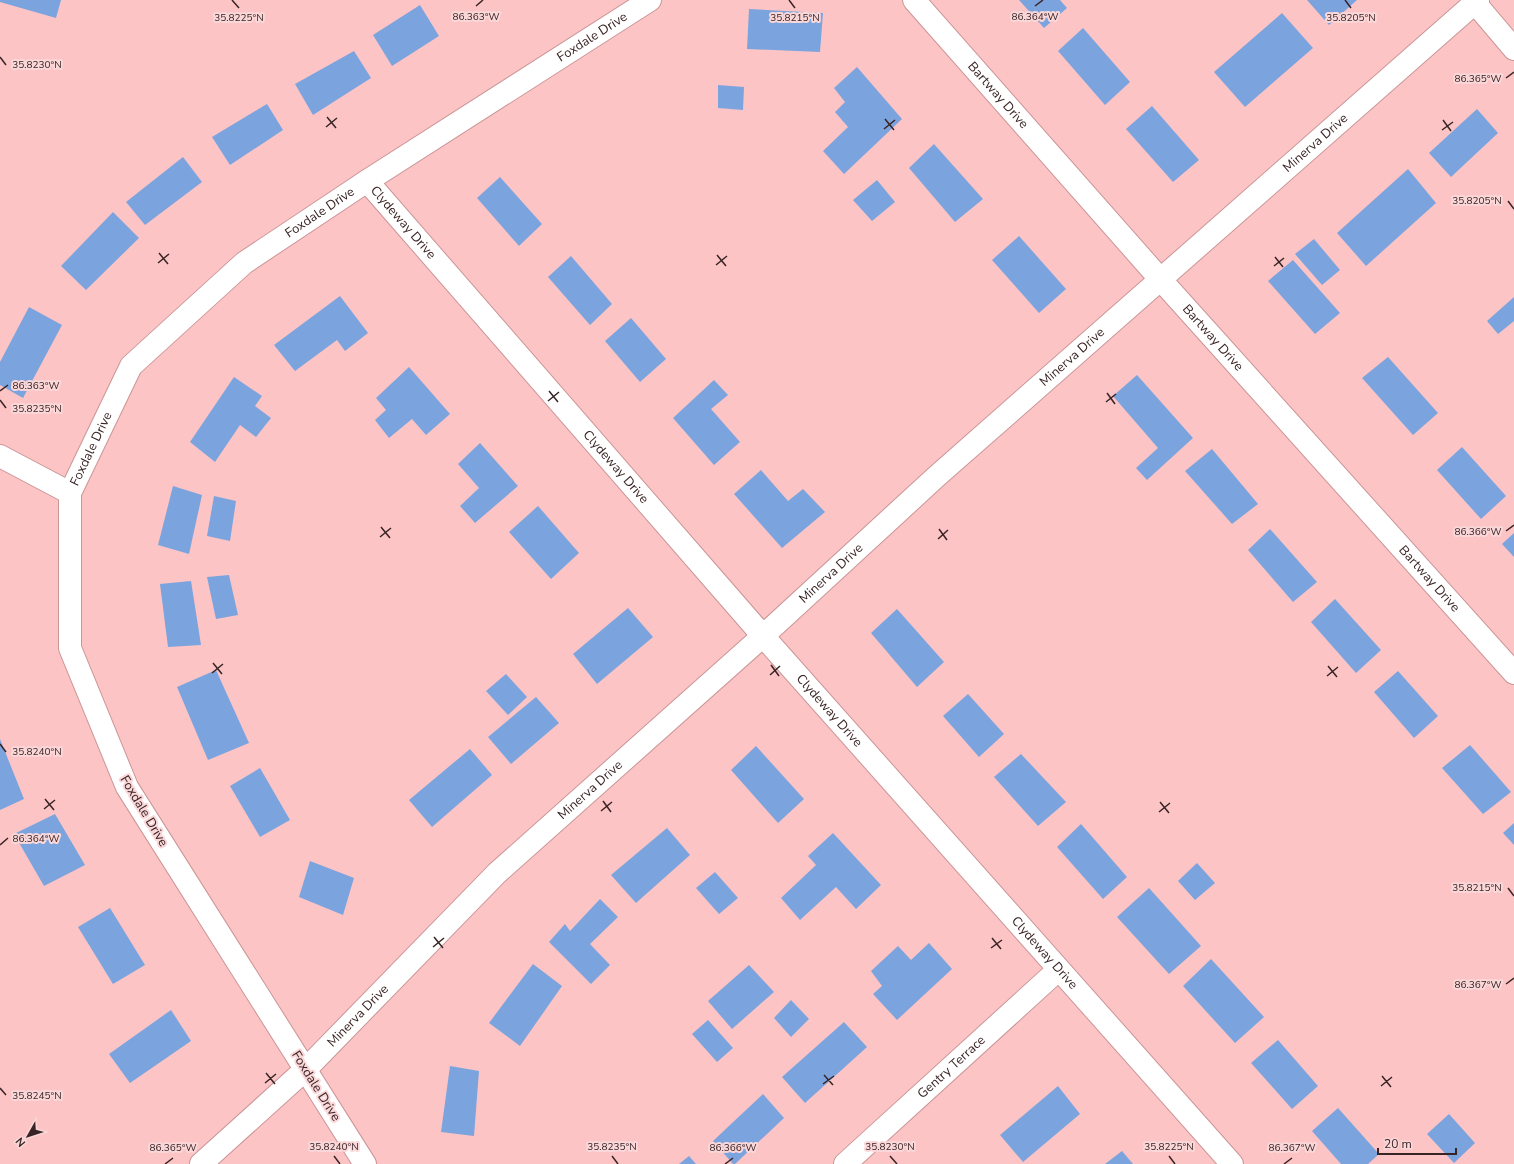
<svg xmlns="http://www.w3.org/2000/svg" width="1514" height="1164" font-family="'Nunito Sans',sans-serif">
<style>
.building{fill:#7ba4df}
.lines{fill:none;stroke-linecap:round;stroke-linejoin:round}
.minor-casing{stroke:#cb9596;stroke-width:24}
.minor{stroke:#fff;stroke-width:22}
.ticks{fill:none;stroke:#392425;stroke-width:1.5}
.labels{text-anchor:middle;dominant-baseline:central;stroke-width:4;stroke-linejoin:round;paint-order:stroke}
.street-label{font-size:13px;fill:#392425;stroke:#fad7d8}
.ticks-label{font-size:10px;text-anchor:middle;fill:#392425;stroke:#fad7d8;stroke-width:4;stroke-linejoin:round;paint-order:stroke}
</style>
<rect width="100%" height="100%" fill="#fcc4c5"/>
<g class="building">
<polygon points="0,0 61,0 56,18 0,2"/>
<polygon points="1019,0 1060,0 1067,8 1044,28"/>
<polygon points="1307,0 1357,0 1329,25"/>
<polygon points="420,5 439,36 392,66 373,35"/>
<polygon points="749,9 823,13 820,52 747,49"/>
<polygon points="1282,13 1313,48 1245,107 1214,72"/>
<polygon points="1083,28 1130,82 1105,105 1058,51"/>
<polygon points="354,51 371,78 313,115 295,84"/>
<polygon points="857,67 902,119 844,174 823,151 848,127 835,112 845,102 834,88"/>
<polygon points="718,85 744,87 743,110 718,108"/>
<polygon points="267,104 283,130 230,165 212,137"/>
<polygon points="1152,106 1199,160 1173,182 1126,129"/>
<polygon points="1477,109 1498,133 1451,177 1429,153"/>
<polygon points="934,144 983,199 955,222 909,168"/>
<polygon points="183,157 202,182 145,225 126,202"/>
<polygon points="1408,169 1436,203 1366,266 1337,233"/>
<polygon points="500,177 542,224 519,246 477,198"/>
<polygon points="877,180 895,202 872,221 853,200"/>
<polygon points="113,212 139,238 86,290 61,266"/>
<polygon points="1019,236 1066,289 1039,313 992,260"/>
<polygon points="1314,239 1340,270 1322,285 1295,254"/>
<polygon points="571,256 612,304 590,325 548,277"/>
<polygon points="1293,260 1340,313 1315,334 1268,281"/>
<polygon points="340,296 368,333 345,351 337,340 295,371 274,345"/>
<polygon points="1514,297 1514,321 1498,334 1487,321"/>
<polygon points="29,307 62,325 23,398 0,385 0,362"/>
<polygon points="631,318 666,359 640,382 605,341"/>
<polygon points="1388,357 1438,413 1413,435 1362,378"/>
<polygon points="409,367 450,414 426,435 412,419 389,438 375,420 386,410 376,398"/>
<polygon points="1137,375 1193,438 1147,480 1136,468 1158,448 1113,396"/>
<polygon points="234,377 262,396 255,406 271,418 256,437 240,425 215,462 190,442"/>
<polygon points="714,380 728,395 711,409 740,442 714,465 673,418"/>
<polygon points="480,443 518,486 475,523 460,506 479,488 458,464"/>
<polygon points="1462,447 1506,496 1481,519 1437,470"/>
<polygon points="1212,449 1258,504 1232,524 1185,471"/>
<polygon points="761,470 788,501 803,489 825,512 782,548 734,494"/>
<polygon points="173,486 202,495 189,554 158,545"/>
<polygon points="214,496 236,501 230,541 207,536"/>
<polygon points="538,506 579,553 551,579 509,532"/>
<polygon points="1270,529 1317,582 1293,602 1248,550"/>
<polygon points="1514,533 1514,557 1502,544"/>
<polygon points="229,575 238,615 216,619 207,577"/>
<polygon points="191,581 201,645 168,647 160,584"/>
<polygon points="1335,599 1381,650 1356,673 1311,622"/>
<polygon points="628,608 653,637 597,684 573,654"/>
<polygon points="897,609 944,662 917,687 871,633"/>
<polygon points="216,670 249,743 208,760 177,687"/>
<polygon points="1398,671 1438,716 1414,738 1374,692"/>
<polygon points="506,674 527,697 508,715 486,691"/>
<polygon points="968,694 1004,734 979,757 943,716"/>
<polygon points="536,697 559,723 511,764 488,737"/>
<polygon points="0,739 24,799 0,810"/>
<polygon points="1470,745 1511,792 1483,814 1442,768"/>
<polygon points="756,746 804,799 778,823 731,770"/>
<polygon points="470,749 492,775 432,827 409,800"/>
<polygon points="1021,754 1066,802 1038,826 994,777"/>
<polygon points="260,768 290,820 260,837 230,786"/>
<polygon points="55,814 85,865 44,886 14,834"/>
<polygon points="1514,823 1514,845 1503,833"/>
<polygon points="1081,824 1127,877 1103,899 1057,847"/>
<polygon points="667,828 690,855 636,903 611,875"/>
<polygon points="833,833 881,885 856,909 836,887 800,920 781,898 816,865 808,856"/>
<polygon points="310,861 354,878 343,915 299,897"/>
<polygon points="1197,863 1215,883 1195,900 1178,881"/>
<polygon points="715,872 738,898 719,914 696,888"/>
<polygon points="1149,888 1201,946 1169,974 1117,917"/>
<polygon points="600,899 618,917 590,944 610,965 591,984 549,942 565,924 570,931"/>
<polygon points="110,908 145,965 113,984 78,927"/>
<polygon points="929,943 952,969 897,1020 873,994 882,986 871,971 898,946 911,960"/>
<polygon points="1211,959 1264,1017 1235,1043 1183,986"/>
<polygon points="533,964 562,986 520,1046 489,1023"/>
<polygon points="749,965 774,992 732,1029 708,1001"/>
<polygon points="791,1000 809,1019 791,1037 774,1018"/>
<polygon points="171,1010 191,1041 130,1083 109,1054"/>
<polygon points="708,1020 733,1048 717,1062 692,1034"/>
<polygon points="844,1022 867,1047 805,1103 782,1077"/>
<polygon points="1278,1040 1318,1086 1292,1109 1251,1063"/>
<polygon points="450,1066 479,1071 474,1136 441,1132"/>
<polygon points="1058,1086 1080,1114 1023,1162 1000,1135"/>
<polygon points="763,1094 784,1118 735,1164 733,1164 713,1141"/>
<polygon points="1338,1108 1379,1154 1368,1164 1341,1164 1312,1131"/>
<polygon points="1449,1114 1475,1143 1454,1163 1427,1134"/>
<polygon points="1122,1151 1133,1164 1105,1164"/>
<polygon points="689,1156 696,1164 679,1164"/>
</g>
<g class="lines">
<defs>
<g id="minor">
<path id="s1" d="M914 0 1161 280 1514 673"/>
<polyline points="1475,3 1514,49"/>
<path id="s2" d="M367 181 763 636 1232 1164"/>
<polyline points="0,456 70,493"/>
<path id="s3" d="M201 1164 306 1069 497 873 763 636 937 476 1478 0"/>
<path id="s4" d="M365 1164 127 787 70 648V493L131 366 244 263 367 181 650 0"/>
<path id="s5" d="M845 1164 1058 970"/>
</g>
</defs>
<use href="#minor" class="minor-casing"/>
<use href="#minor" class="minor"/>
</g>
<path class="ticks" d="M232 0 239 8M789 0 795 8M1345 0 1351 8M476 6 483 0M1035 6 1043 0M0 57 6 65M1506 78 1514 72M327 117 336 128M885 119 894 130M1443 120 1451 131M326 127 337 118M884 129 895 120M1442 130 1453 122M1508 201 1514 209M159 253 168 264M717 255 726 266M1275 257 1283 267M158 263 169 254M716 265 727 256M1274 266 1284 258M0 391 8 385M549 391 558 402M1107 393 1115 404M0 400 6 408M548 401 559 392M1106 402 1116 394M381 527 390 538M939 529 947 540M1506 531 1514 525M380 537 391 528M938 539 948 530M213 663 222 674M771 665 779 676M1328 666 1337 677M212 673 223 664M770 675 780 666M1327 676 1338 667M0 744 6 752M45 799 54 810M603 801 611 812M1160 802 1169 813M44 809 55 800M601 811 612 802M1159 812 1170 803M0 845 8 838M1508 888 1514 896M434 937 443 948M992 938 1001 949M433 947 444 938M991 948 1002 940M1506 984 1514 978M266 1073 275 1084M824 1075 833 1085M1382 1076 1391 1087M265 1083 276 1074M823 1084 834 1076M1381 1086 1392 1077M0 1088 6 1095M334 1156 340 1164M612 1156 618 1164M890 1156 897 1164M1169 1156 1175 1164M165 1164 173 1158M725 1164 733 1158M1284 1164 1292 1158"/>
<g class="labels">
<g class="street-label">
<text stroke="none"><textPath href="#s4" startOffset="1460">Foxdale Drive</textPath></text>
<text stroke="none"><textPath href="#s1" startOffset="127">Bartway Drive</textPath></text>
<text stroke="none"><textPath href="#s3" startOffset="1512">Minerva Drive</textPath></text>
<text stroke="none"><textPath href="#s4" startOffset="1136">Foxdale Drive</textPath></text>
<text stroke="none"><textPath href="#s2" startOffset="55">Clydeway Drive</textPath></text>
<text stroke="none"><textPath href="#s1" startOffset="451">Bartway Drive</textPath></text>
<text stroke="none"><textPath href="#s3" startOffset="1188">Minerva Drive</textPath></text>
<text stroke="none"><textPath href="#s4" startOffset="800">Foxdale Drive</textPath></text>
<text stroke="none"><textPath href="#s2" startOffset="379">Clydeway Drive</textPath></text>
<text stroke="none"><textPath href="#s3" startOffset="864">Minerva Drive</textPath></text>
<text stroke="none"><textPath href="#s1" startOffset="775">Bartway Drive</textPath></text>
<text stroke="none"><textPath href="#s2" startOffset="703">Clydeway Drive</textPath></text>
<text stroke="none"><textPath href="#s3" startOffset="540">Minerva Drive</textPath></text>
<text transform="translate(144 811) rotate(59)">Foxdale Drive</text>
<text stroke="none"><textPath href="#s2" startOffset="1027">Clydeway Drive</textPath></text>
<text stroke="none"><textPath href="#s3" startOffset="216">Minerva Drive</textPath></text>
<text stroke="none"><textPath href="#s5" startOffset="144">Gentry Terrace</textPath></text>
<text transform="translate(316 1086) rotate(58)">Foxdale Drive</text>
</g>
</g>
<g class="ticks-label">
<text x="476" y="20">86.363°W</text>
<text x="1035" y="20">86.364°W</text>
<text x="239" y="21">35.8225°N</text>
<text x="795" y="21">35.8215°N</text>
<text x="1351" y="21">35.8205°N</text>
<text x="37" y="68">35.8230°N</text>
<text x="1478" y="82">86.365°W</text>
<text x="1477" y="204">35.8205°N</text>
<text x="36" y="389">86.363°W</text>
<text x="37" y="412">35.8235°N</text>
<text x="1478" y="535">86.366°W</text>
<text x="37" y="755">35.8240°N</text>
<text x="36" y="842">86.364°W</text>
<text x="1477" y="891">35.8215°N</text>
<text x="1478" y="988">86.367°W</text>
<text x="37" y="1099">35.8245°N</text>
<text x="334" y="1150">35.8240°N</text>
<text x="612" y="1150">35.8235°N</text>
<text x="890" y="1150">35.8230°N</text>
<text x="1169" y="1150">35.8225°N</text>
<text x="173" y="1151">86.365°W</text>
<text x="733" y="1151">86.366°W</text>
<text x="1292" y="1151">86.367°W</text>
</g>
<g transform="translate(28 1136) rotate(231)" stroke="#fad7d8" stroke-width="3" paint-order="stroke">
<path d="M0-3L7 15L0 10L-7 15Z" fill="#392425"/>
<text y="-6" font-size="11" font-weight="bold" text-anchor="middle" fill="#392425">N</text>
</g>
<path d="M1378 1148v6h78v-6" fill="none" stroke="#392425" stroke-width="2"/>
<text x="1384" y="1148" font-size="12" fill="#392425" stroke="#fad7d8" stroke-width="3" paint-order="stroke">20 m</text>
</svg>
